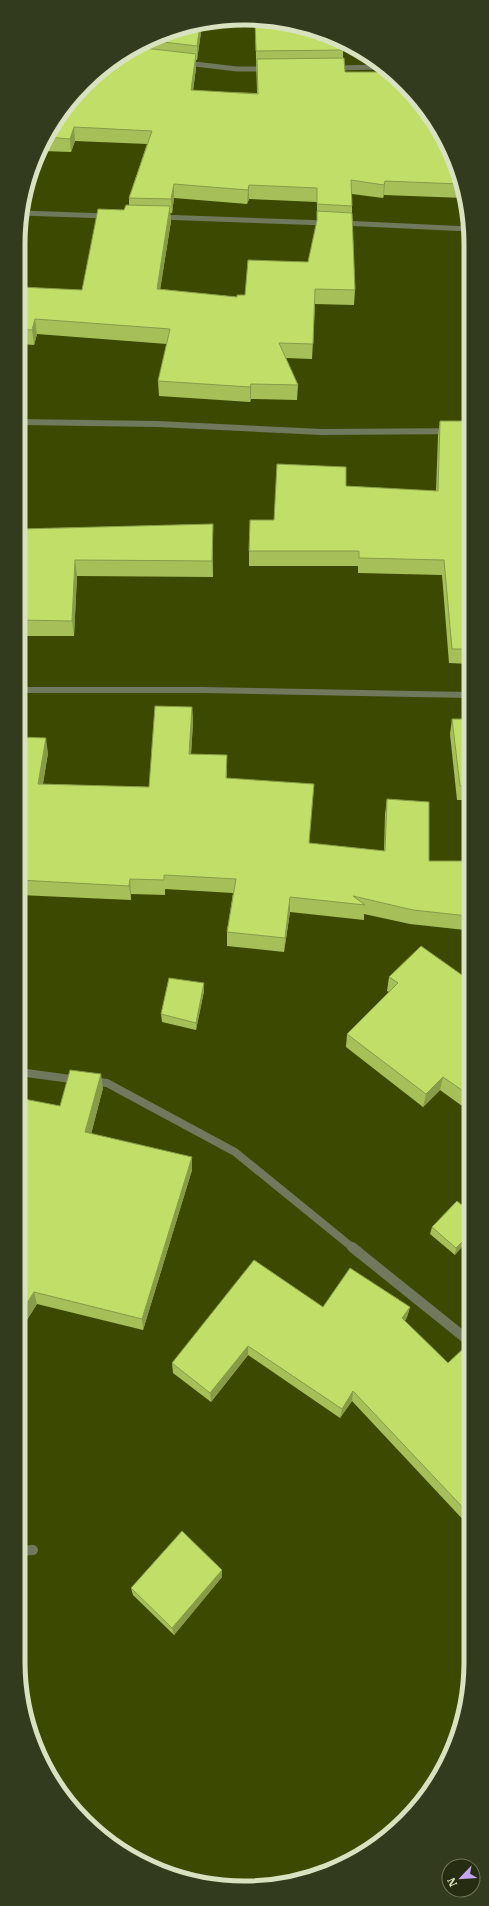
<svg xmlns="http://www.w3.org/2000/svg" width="489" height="1906" font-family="'IBM Plex Serif',serif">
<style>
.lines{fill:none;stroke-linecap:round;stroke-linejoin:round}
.street-far3{stroke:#70785e;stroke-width:5}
.street-far2{stroke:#70785e;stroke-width:6}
.street-far1{stroke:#70785e;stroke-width:8}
.street{stroke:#70785e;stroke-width:10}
.wall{fill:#a6bf59;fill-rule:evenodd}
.shaded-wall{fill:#879b49}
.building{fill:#c1de68;stroke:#879b49}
.rim{fill:none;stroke:#d8e2c1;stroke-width:5}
</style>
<rect width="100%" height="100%" fill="#3b4901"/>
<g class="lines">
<g class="street-far3">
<polyline points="186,63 237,69 266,69"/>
<polyline points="334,68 381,67"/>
<polyline points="21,213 107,216"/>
<polyline points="160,217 326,223"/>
<polyline points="342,223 469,229"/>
</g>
<g class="street-far2">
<polyline points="20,422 157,424 322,432 469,431"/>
<polyline points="19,690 203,690 469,695"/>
</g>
<g class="street-far1">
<polyline points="19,1072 78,1080"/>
<polyline points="92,1081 107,1083 235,1152 353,1248"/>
</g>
<g class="street">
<polyline points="352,1247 469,1341"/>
<polyline points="18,1551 33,1550"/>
</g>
</g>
<g class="wall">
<path d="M274 20 343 50V58L345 72 448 145 464 198 384 195 383 198 352 194V213L355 290 354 305 315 304 312 359 286 358 298 385 297 400 251 399 250 402 159 396 158 381 167 344 37 334 34 345 20 344V287L82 290 124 210 129 205V198L147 144 75 141 71 152 42 151 48 131 107 65 186 26 202 25 197 60H196V68L193 91 257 93 255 21ZM174 198 247 204 249 199 317 202V222L308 262 245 295 237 297 160 289 171 221 170 213H172Z"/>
<polygon points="440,421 469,421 469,664 449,663 442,575 358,573 358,566 249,566 249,551 274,520 346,486 436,491 438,436"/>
<polygon points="213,524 213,577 77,576 74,636 20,636 20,529"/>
<polygon points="192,707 193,722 191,754 227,770 227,778 310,843 384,851 385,814 387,799 429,861 468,916 465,930 410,924 364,914 364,920 290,912 284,952 227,946 227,932 233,893 165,889 165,895 131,894 131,900 19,895 19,737 48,753 43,784 149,787"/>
<polygon points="452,719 469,719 469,800 457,800 450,734"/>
<polygon points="389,977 469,1028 469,1111 440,1090 423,1107 346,1047 347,1034 389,992 387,991"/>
<polygon points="204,991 196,1030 162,1022 161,1014"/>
<polygon points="103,1088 91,1134 192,1170 143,1330 37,1304 18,1334 19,1098 60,1106"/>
<polygon points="469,1211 455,1255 430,1234 432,1227"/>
<polygon points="323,1307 410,1307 407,1317 405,1321 448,1363 469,1348 469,1526 352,1401 340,1418 248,1355 211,1402 173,1373 172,1363"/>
<polygon points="222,1570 222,1577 174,1635 133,1595 131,1588"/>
</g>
<g class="shaded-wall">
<polygon points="200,25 202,25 197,60 197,46"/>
<polygon points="196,54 196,68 191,104 191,90"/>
<polygon points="74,127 75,141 71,152 70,139"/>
<polygon points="385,181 384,195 383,198 384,185"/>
<polygon points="174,184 174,198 172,213 171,199"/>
<polygon points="249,185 249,199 247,204 248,190"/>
<polygon points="170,206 171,221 158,304 157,289"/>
<polygon points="35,319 37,334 34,345 32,330"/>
<polygon points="251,384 251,399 250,402 250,387"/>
<polygon points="213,524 213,577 212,561"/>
<polygon points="75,560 77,576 74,636 72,621"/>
<polygon points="192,707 193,722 190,770 189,754"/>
<polygon points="46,738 48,753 40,799 38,784"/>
<polygon points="227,755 227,770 226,793 226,778"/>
<polygon points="130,879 131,894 131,900 129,886"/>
<polygon points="290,897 290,912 284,952 285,938"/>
<polygon points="204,983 204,991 196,1030 196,1023"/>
<polygon points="101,1074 103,1088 88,1146 85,1132"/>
<polygon points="443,1077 440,1090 423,1107 426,1094"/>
<polygon points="192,1157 192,1170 143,1330 142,1319"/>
<polygon points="469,1235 469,1239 455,1255 456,1248"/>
<polygon points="34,1292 37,1304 18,1334 18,1317"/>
<polygon points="410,1307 407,1317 400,1328 402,1318"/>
<polygon points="248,1346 248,1355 211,1402 210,1393"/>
<polygon points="353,1391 352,1401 340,1418 342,1409"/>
<polygon points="222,1570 222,1577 174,1635 172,1628"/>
</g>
<g class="building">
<polygon points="274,20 342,41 343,50 256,51 255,21"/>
<polygon points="200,25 197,46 155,41 186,26"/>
<polygon points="140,48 153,49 196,54 191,90 258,94 257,59 344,58 345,72 387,72 405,84 448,145 460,184 385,181 384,185 351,180 352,206 317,204 317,188 249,185 248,190 174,184 171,199 129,198 152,131 74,127 70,139 46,137 48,131 107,65"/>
<polygon points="126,205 170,206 157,289 237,297 237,295 245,295 248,260 308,262 317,220 317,211 352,213 355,290 315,289 313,344 279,343 298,385 251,384 250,387 158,381 170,329 35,319 32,330 20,329 20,287 82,290 98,209 124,210"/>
<polygon points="440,421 469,421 469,649 452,649 444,560 359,558 359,551 249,551 250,520 274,520 277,464 346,467 346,486 438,491"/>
<polygon points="213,524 212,561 75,560 72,621 19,620 20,599 19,599 20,529"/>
<polygon points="155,706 192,707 189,754 227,755 226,778 314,784 309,843 385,851 387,799 429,802 429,861 462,861 468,916 413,910 353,896 365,905 290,897 285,938 227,932 236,879 164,875 164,880 130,879 129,886 19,880 19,737 46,738 38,784 149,787"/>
<polygon points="452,719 469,719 469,786 460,786"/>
<polygon points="421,946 469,980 469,1026 468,1029 469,1028 469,1095 443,1077 426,1094 347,1034 398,983 389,977"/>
<polygon points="169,978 204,983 196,1023 161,1014"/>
<polygon points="70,1070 101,1074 85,1132 192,1157 142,1319 34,1292 18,1317 19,1098 60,1106"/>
<polygon points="457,1201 469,1211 469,1235 456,1248 432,1227"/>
<polygon points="254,1260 323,1307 350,1268 410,1307 402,1318 448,1363 466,1346 469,1348 469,1514 353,1391 342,1409 248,1346 210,1393 172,1363"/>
<polygon points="182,1531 222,1570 172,1628 131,1588"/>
</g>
<path d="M0 0H489V1906H0ZM244 25H245A219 219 0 0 1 464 244V1662A219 219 0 0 1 245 1881H244A219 219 0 0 1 25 1662V244A219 219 0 0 1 244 25Z" fill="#333b1f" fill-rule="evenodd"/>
<path class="rim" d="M244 25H245A219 219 0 0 1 464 244V1662A219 219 0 0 1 245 1881H244A219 219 0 0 1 25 1662V244A219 219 0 0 1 244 25Z"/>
<g transform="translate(461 1878) rotate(245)"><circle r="19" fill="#252c11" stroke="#6d7557"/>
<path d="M0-3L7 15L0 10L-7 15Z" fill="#c3a7f2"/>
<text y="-6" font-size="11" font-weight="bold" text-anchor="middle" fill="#d8e2c1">N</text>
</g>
</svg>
